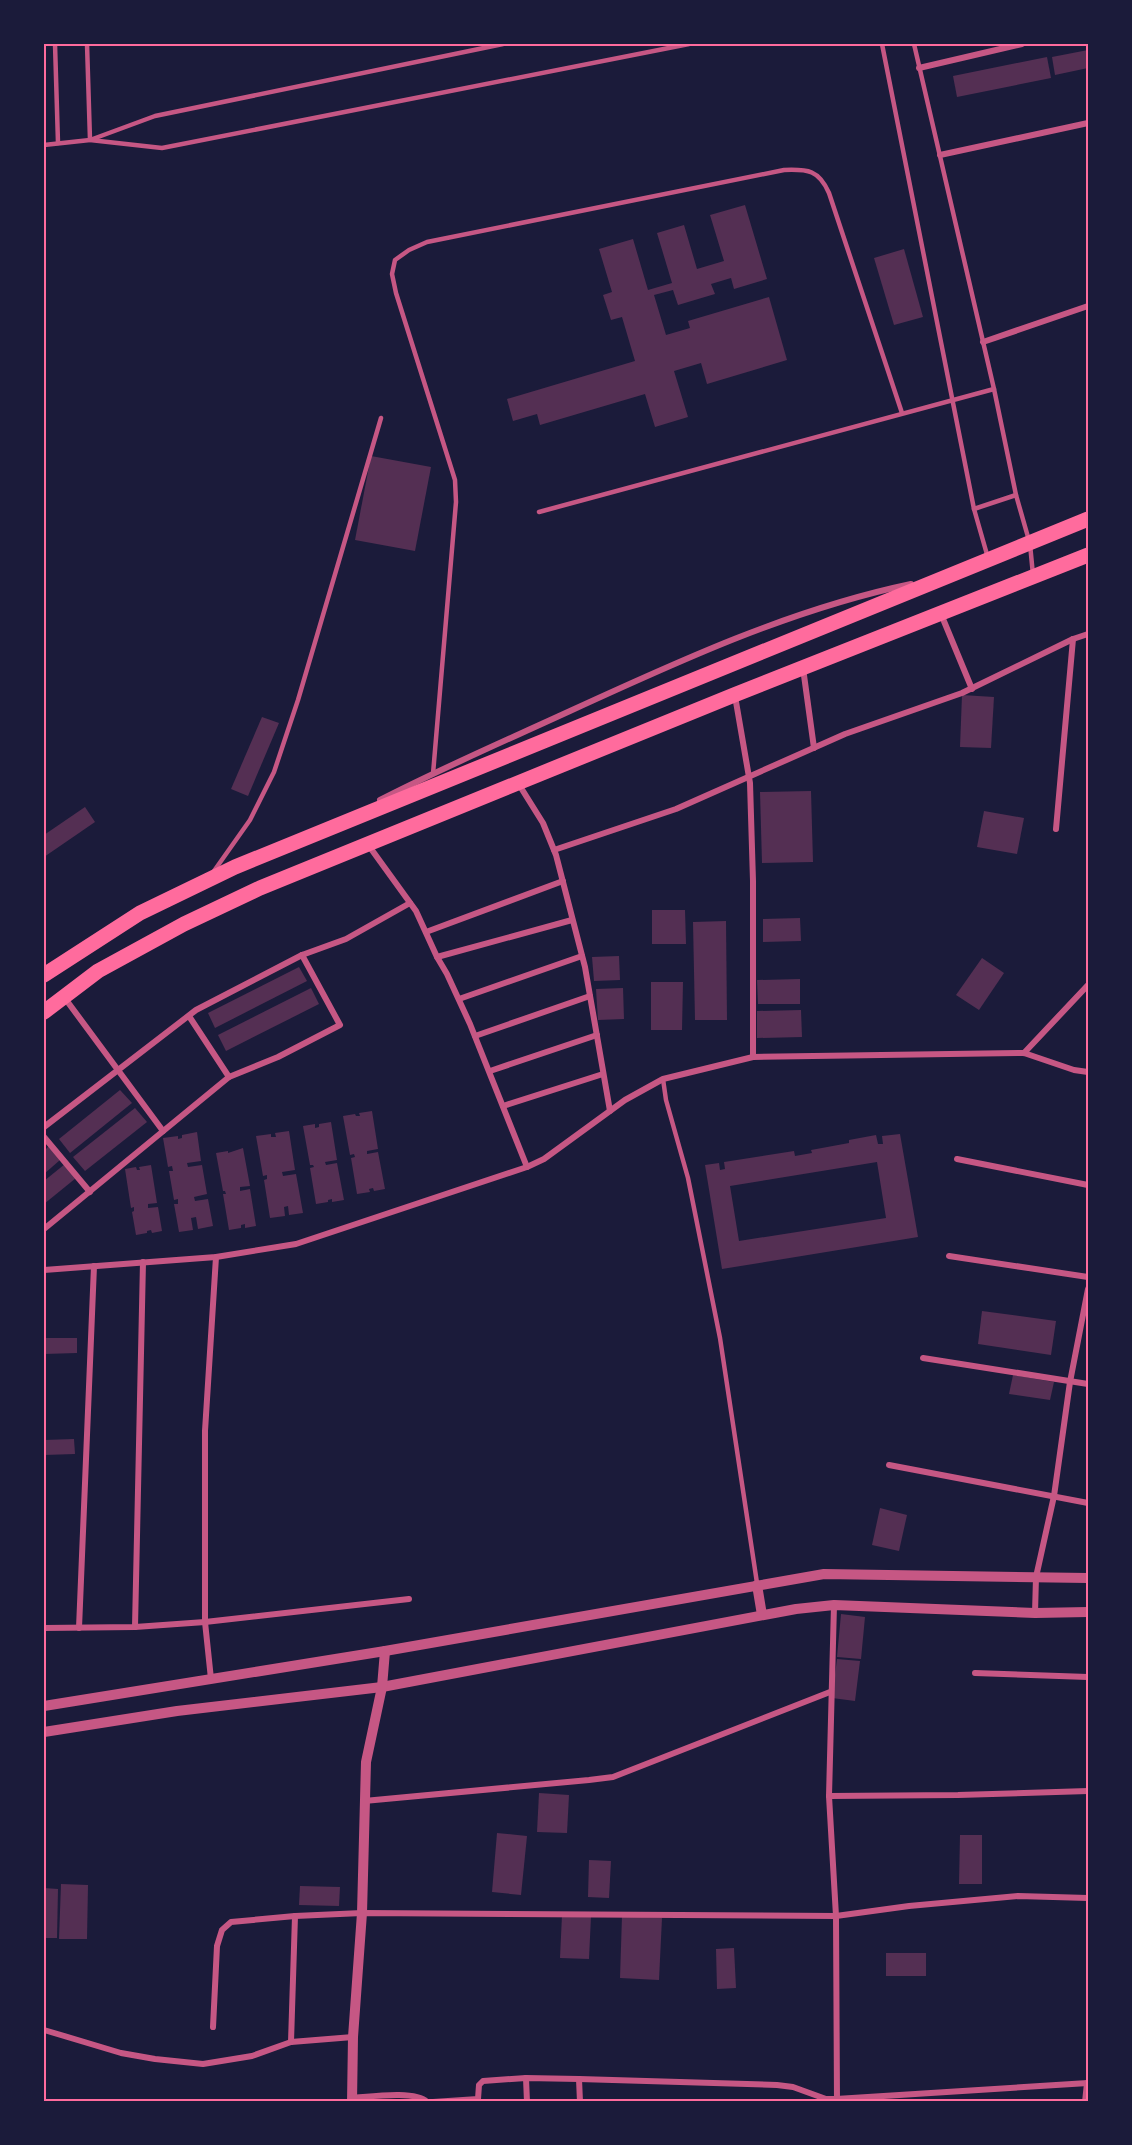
<svg xmlns="http://www.w3.org/2000/svg" width="1132" height="2145" font-family="'IBM Plex Serif',serif">
<style>
.building{fill:#542f53;fill-rule:evenodd}
.lines{fill:none;stroke-linecap:round;stroke-linejoin:round}
.service{stroke:#c65784;stroke-width:4.5}
.minor{stroke:#c65784;stroke-width:6}
.tertiary{stroke:#c65784;stroke-width:10}
.primary{stroke:#ff6b9d;stroke-width:15}
.neatline{fill:none;stroke:#ff6b9d;stroke-width:2}
</style>
<rect width="100%" height="100%" fill="#1b1b3a"/>
<g class="building">
<polygon points="1088,50 1088,68 1055,75 1052,57"/>
<polygon points="1047,57 1051,78 957,97 953,76"/>
<polygon points="745,205 767,279 734,289 731,278 711,284 715,294 678,305 673,290 654,295 666,335 690,328 688,321 769,297 787,360 707,384 701,363 674,371 688,417 655,427 645,394 540,425 537,414 513,421 507,399 635,361 622,317 611,320 603,295 612,292 599,249 633,239 648,290 672,283 657,233 684,225 697,269 724,261 710,215"/>
<polygon points="904,249 923,317 894,325 874,258"/>
<polygon points="371,456 431,467 415,551 355,540"/>
<polygon points="962,695 994,697 991,748 960,747"/>
<polygon points="262,717 279,723 248,796 231,789"/>
<polygon points="811,791 813,862 762,863 760,792"/>
<polygon points="85,807 95,822 44,857 44,835"/>
<polygon points="984,811 1024,818 1017,854 977,847"/>
<polygon points="652,910 685,910 686,944 652,944"/>
<polygon points="800,918 801,941 763,942 763,919"/>
<polygon points="726,921 727,1020 695,1020 693,922"/>
<polygon points="619,956 620,980 594,981 592,957"/>
<polygon points="982,958 1004,973 979,1010 956,995"/>
<polygon points="299,967 307,981 215,1028 208,1013"/>
<polygon points="800,979 800,1004 758,1004 757,980"/>
<polygon points="651,982 683,982 682,1030 651,1030"/>
<polygon points="311,988 319,1004 226,1051 218,1035"/>
<polygon points="623,988 624,1019 598,1020 596,989"/>
<polygon points="801,1010 802,1037 757,1038 757,1011"/>
<polygon points="120,1090 132,1103 70,1153 59,1139"/>
<polygon points="135,1108 147,1122 85,1171 73,1157"/>
<polygon points="372,1111 378,1149 367,1151 367,1154 378,1152 385,1189 374,1191 373,1188 369,1189 370,1192 357,1194 351,1158 355,1157 354,1154 350,1155 343,1116 355,1114 356,1116 360,1116 359,1113"/>
<polygon points="331,1122 337,1160 325,1162 326,1165 337,1163 344,1200 332,1202 332,1199 328,1200 328,1202 316,1204 310,1168 314,1167 313,1165 310,1165 303,1126 315,1124 315,1128 319,1127 319,1124"/>
<polygon points="289,1131 295,1170 282,1172 283,1176 296,1174 303,1213 289,1215 288,1206 284,1207 285,1216 270,1218 264,1180 267,1179 267,1175 263,1176 256,1136 271,1134 271,1137 276,1137 275,1133"/>
<polygon points="197,1132 201,1161 187,1163 188,1167 202,1165 207,1194 194,1197 195,1201 208,1199 213,1226 198,1229 196,1217 191,1218 193,1230 179,1232 174,1204 178,1204 178,1199 174,1200 169,1171 173,1171 172,1166 168,1167 163,1138 178,1136 178,1139 182,1138 182,1135"/>
<path d="M900 1134 918 1237 722 1269 705 1165 719 1163 720 1170 725 1169 724 1162 794 1151 795 1156 812 1153 811 1150 849 1143V1140L876 1135 878 1144H883L882 1136ZM877 1162 886 1218 739 1241 730 1186Z"/>
<polygon points="49,1146 60,1160 44,1174 44,1151"/>
<polygon points="243,1148 250,1186 240,1187 240,1191 250,1189 256,1226 245,1228 245,1224 241,1225 241,1228 229,1230 223,1194 226,1194 225,1191 223,1191 216,1153 228,1151 228,1153"/>
<polygon points="65,1164 76,1178 44,1204 44,1181"/>
<polygon points="151,1165 157,1203 148,1204 148,1208 158,1207 162,1231 152,1233 151,1230 147,1231 147,1233 136,1235 132,1212 134,1211 134,1207 131,1208 125,1169 136,1167 137,1170 140,1170 139,1167"/>
<polygon points="982,1311 1056,1321 1051,1355 978,1344"/>
<polygon points="44,1338 77,1338 77,1353 44,1354"/>
<polygon points="1013,1375 1054,1382 1050,1400 1009,1394"/>
<polygon points="74,1439 75,1454 44,1455 44,1440"/>
<polygon points="880,1508 907,1515 899,1551 872,1545"/>
<polygon points="841,1614 865,1617 861,1659 837,1657"/>
<polygon points="837,1659 860,1661 855,1701 832,1698"/>
<polygon points="539,1793 569,1795 567,1833 537,1832"/>
<polygon points="497,1833 527,1836 521,1895 492,1892"/>
<polygon points="960,1835 982,1835 982,1884 959,1884"/>
<polygon points="589,1860 611,1861 609,1898 588,1897"/>
<polygon points="61,1884 88,1885 87,1939 59,1939"/>
<polygon points="300,1886 340,1887 339,1906 299,1905"/>
<polygon points="44,1888 58,1889 57,1938 44,1938"/>
<polygon points="562,1915 591,1916 589,1959 560,1958"/>
<polygon points="622,1916 662,1918 659,1980 620,1978"/>
<polygon points="734,1948 736,1988 717,1989 716,1949"/>
<rect x="886" y="1953" width="40" height="23"/>
</g>
<g class="lines">
<g class="service">
<polyline points="55,44 58,143"/>
<polyline points="87,44 90,140 162,148 689,44"/>
<polyline points="882,44 974,509 988,558"/>
<polyline points="914,44 994,389 1016,495 1030,544 1033,575"/>
<polyline points="44,145 90,140 155,116 503,44"/>
<polyline points="974,509 1016,495"/>
<polyline points="539,512 994,389"/>
<path d="M433 774 456 502 455 480 396 293 392 274 395 260 409 250 427 242 784 170C808 169 819 170 829 193L902 413"/>
<polyline points="214,871 250,820 274,772 298,700 381,418"/>
<polyline points="663,1079 666,1100 688,1178 720,1338 757,1583"/>
</g>
<g class="minor">
<polyline points="919,68 1022,44"/>
<polyline points="940,155 1088,123"/>
<polyline points="983,342 1088,306"/>
<polyline points="941,614 972,689"/>
<polyline points="803,668 814,748"/>
<polyline points="735,696 750,783 753,881 753,1057"/>
<polyline points="518,783 543,823 556,855 585,967 610,1111"/>
<path d="M380 800C442 768 507 740 570 711 681 660 792 609 911 584"/>
<polyline points="1056,829 1073,639"/>
<polyline points="369,846 416,911 437,957 447,974 470,1024 527,1167"/>
<polyline points="554,850 676,809 845,734 962,693 1073,639 1088,634"/>
<polyline points="426,932 563,881"/>
<polyline points="437,957 572,920"/>
<polyline points="64,997 163,1131"/>
<polyline points="459,999 582,956"/>
<polyline points="189,1016 229,1077"/>
<polyline points="475,1036 590,996"/>
<polyline points="1024,1053 1088,985"/>
<polyline points="490,1071 597,1035"/>
<polyline points="503,1106 603,1074"/>
<polyline points="44,1127 196,1010 302,955 346,939 410,903"/>
<polyline points="44,1137 90,1192"/>
<polyline points="957,1159 1088,1185"/>
<polyline points="44,1229 229,1077 278,1057 340,1025 302,955"/>
<polyline points="949,1256 1088,1277"/>
<polyline points="44,1270 216,1257 296,1244 527,1167 544,1159 625,1100 663,1079 753,1057 1024,1053 1074,1070 1088,1072"/>
<polyline points="923,1358 1088,1384"/>
<polyline points="889,1465 1088,1503"/>
<polyline points="834,1605 829,1796 836,1916 837,2102"/>
<polyline points="1035,1613 1036,1577 1054,1496 1070,1382 1088,1289"/>
<polyline points="135,1627 143,1262"/>
<polyline points="44,1628 135,1627 205,1622 409,1599"/>
<polyline points="79,1628 94,1266"/>
<polyline points="975,1673 1088,1677"/>
<polyline points="211,1679 205,1622 205,1431 216,1257"/>
<polyline points="829,1796 958,1795 1088,1791"/>
<polyline points="364,1801 589,1780 613,1777 830,1692"/>
<polyline points="213,2027 217,1946 222,1930 231,1922 295,1916 362,1913 836,1916 909,1906 1018,1896 1088,1898"/>
<polyline points="44,2030 121,2053 155,2059 203,2064 252,2056 291,2042 353,2037"/>
<polyline points="291,2042 295,1916"/>
<polyline points="526,2078 527,2102"/>
<polyline points="579,2079 580,2102"/>
<path d="M352 2098C369 2097 415 2090 427 2102"/>
<polyline points="433,2102 478,2099 479,2085 483,2081 526,2078 579,2079 777,2085 793,2087 826,2099 836,2099 1088,2083"/>
<polyline points="1085,2102 1087,2083"/>
</g>
<g class="tertiary">
<polyline points="757,1585 762,1615"/>
<polyline points="44,1706 385,1651 824,1574 1088,1578"/>
<polyline points="44,1732 177,1711 382,1687 796,1609 834,1605 1035,1613 1088,1612"/>
<polyline points="352,2102 353,2037 362,1913 366,1762 382,1687 385,1651"/>
</g>
<g class="primary">
<polyline points="44,975 140,913 235,867 1088,519"/>
<polyline points="44,1012 98,971 184,924 260,888 734,695 1088,555"/>
</g>
</g>
<rect width="1132" height="2145" fill="none" stroke="#1b1b3a" stroke-width="90"/>
<rect x="45" y="45" width="1042" height="2055" class="neatline"/>
</svg>
